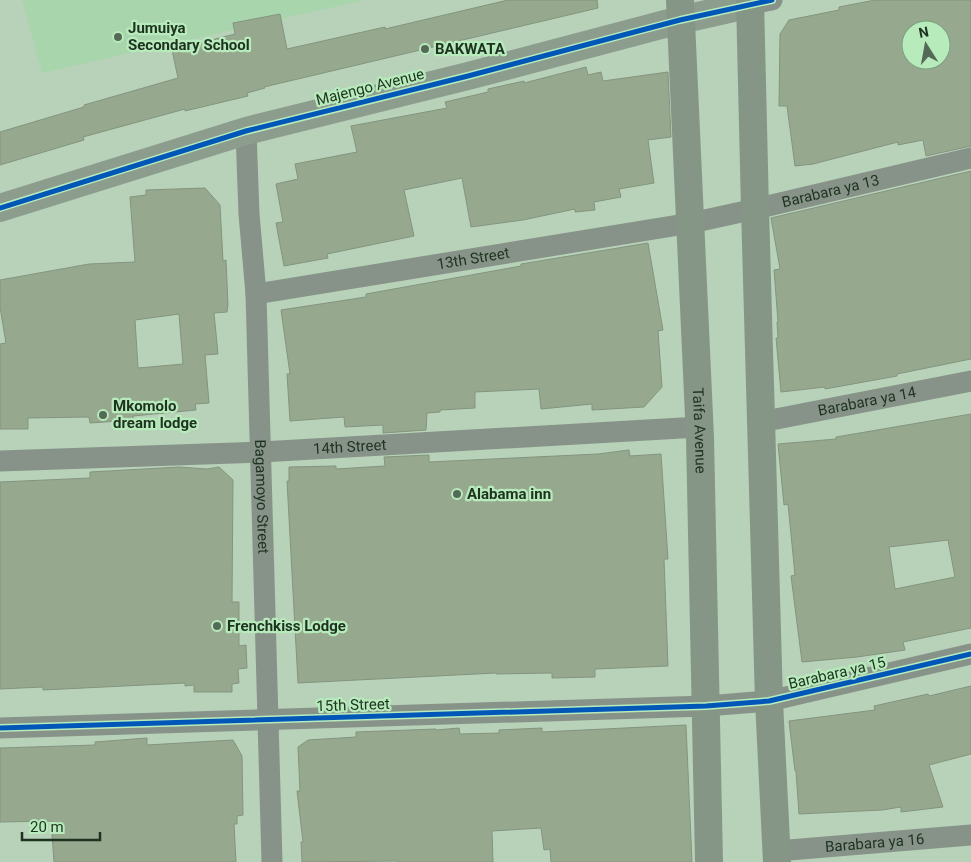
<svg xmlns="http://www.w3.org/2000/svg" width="971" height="862" font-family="Roboto,sans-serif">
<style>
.built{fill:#a9d5ad}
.building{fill:#96a98e;stroke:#84947f;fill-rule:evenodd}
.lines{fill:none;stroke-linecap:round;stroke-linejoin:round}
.street{stroke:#879388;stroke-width:21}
.secondary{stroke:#8c9c8d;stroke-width:28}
.primary{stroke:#859686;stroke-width:28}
.cycleway-casing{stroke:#b8ebbc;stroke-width:8}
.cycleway{stroke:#0057b8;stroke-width:5}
.poi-dot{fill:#546a56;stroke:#b8ebbc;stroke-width:2}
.labels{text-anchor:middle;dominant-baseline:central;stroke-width:4.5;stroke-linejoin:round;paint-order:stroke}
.poi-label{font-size:15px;font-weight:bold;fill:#1e3220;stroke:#b8ebbc;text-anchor:start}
.street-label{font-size:15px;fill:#1e3220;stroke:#b8ebbc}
</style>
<rect width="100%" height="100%" fill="#b7d2b9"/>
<polygon class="built" points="22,0 365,0 42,73"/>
<g class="building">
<polygon points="508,0 597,0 598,8 264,87 265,88 247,93 248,96 185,111 185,109 83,137 84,140 0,165 0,132 84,107 84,105 178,78 172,50 235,34 233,23 280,14 287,49 385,27 385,29"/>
<path d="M875 0H971V146L926 156 923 140 898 145V142L813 164 795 166 787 106H779L780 34 789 20 839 10V7ZM911 30H941V60H911Z"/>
<polygon points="586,67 588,75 601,72 603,81 668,72 671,137 648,140 654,183 619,189 621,197 594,202 595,210 575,212 575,209 523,220 471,227 462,178 404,190 414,236 327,254 328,258 284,266 276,223 283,222 276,184 298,179 295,164 357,152 351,126 447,108 445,102 488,92 488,89 524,81 524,83"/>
<polygon points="971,171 971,359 897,374 897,376 825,389 825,387 781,392 776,338 778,338 777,322 778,322 774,270 780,269 771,218"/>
<path d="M205 188 220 205 223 261 226 260 228 305 227 312 214 313 218 354 205 355 209 403 195 404 196 410 133 416V420L90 423 89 417 28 418V429H0V344L6 343 0 307V280L89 264 135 262 130 197 146 195V190ZM179 314 183 364 138 368 135 320Z"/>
<polygon points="648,243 663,330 658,331 662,387 644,407 592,410 592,404 541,409 539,389 475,392 475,408 440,410 440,412 427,413 426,430 383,433 383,425 345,427 344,417 290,421 287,374 290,374 281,310 366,297 366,294 521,266 521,264"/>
<path d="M971 414V628L903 642 905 650 857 657 802 662 791 576 795 575 788 504 784 505 778 444 836 439V437ZM948 540 955 577 895 589 889 547Z"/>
<polygon points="629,450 630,456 661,454 668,559 664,559 668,666 595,669 595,677 552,678 552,673 496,674 496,673 298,683 287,481 289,481 289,467 336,466 336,469 385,466 384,457 429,455 429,462 598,454"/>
<polygon points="179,467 207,469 219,467 233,480 232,602 239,602 239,646 246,645 247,668 238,669 239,683 232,684 232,692 194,692 194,685 185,686 185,683 43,690 43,687 0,689 0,482 90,478 90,472"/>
<polygon points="971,686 971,754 929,765 943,807 901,812 901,807 882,810 799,814 796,771 795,771 789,721 875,710 874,706 928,694 929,696"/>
<polygon points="686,725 692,862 551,862 550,849 544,850 541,828 492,831 493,862 398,862 397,861 302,862 301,842 303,842 297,791 300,791 298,747 308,740 356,737 356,732 436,729 436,730 459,728 460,734 499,733 499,730 542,728 542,732"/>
<polygon points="147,738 147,745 233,740 242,756 243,815 237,816 237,824 234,824 236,862 54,862 51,821 0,822 0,748 95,745 95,742"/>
</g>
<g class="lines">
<g class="street">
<polyline points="751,4 772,0"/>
<path id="s1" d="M246 131 249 214 256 294 272 862"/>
<path id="s2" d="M256 294 691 223 755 209 971 158"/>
<path id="s3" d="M761 422 971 381"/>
<path id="s4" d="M0 461 261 452 699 427"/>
<polyline points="0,728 706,706 769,701 971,654"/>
<path id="s5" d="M777 851 971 835"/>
</g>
<polyline class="secondary" points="0,208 246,131 468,76 680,20 751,4"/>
<g class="primary">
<path id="s6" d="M680 0 700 438 709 862"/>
<polyline points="750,0 755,209 769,701 777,862"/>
</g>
<defs>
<g id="cycleway">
<polyline points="0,208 246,131 468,76 680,20 772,0"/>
<polyline points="0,728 706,706 769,701 971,654"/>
</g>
</defs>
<use href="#cycleway" class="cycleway-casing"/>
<use href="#cycleway" class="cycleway"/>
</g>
<g class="poi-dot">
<circle cx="118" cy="37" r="5"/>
<circle cx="425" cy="49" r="5"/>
<circle cx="103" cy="415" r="5"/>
<circle cx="457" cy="494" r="5"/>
<circle cx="217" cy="626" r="5"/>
</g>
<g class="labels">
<g class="poi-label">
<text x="128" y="28">Jumuiya<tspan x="128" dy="17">Secondary School</tspan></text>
<text x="435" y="49">BAKWATA</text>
<text x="113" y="406">Mkomolo<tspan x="113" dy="17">dream lodge</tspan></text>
<text x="467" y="494">Alabama inn</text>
<text x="227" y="626">Frenchkiss Lodge</text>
</g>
<g class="street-label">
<text transform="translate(370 87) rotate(-14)">Majengo Avenue</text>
<text stroke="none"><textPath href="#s2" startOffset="584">Barabara ya 13</textPath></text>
<text stroke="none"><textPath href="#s2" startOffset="220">13th Street</textPath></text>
<text stroke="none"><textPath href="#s3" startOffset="108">Barabara ya 14</textPath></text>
<text stroke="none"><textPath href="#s6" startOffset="431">Taifa Avenue</textPath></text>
<text stroke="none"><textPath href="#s4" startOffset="350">14th Street</textPath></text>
<text stroke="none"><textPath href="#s1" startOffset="366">Bagamoyo Street</textPath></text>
<text transform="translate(837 673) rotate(-13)">Barabara ya 15</text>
<text transform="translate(353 705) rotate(-2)">15th Street</text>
<text stroke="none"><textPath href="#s5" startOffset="98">Barabara ya 16</textPath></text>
</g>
</g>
<g transform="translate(926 45) rotate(349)"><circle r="24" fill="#b8ebbc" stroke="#7aa17e"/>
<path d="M0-4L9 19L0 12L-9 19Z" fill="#546a56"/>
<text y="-8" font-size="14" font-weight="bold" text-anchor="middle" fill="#1e3220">N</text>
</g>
<path d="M22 832v8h78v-8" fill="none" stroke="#1e3220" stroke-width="2.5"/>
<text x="30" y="832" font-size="15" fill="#1e3220" stroke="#b8ebbc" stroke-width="4" paint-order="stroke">20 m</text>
</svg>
